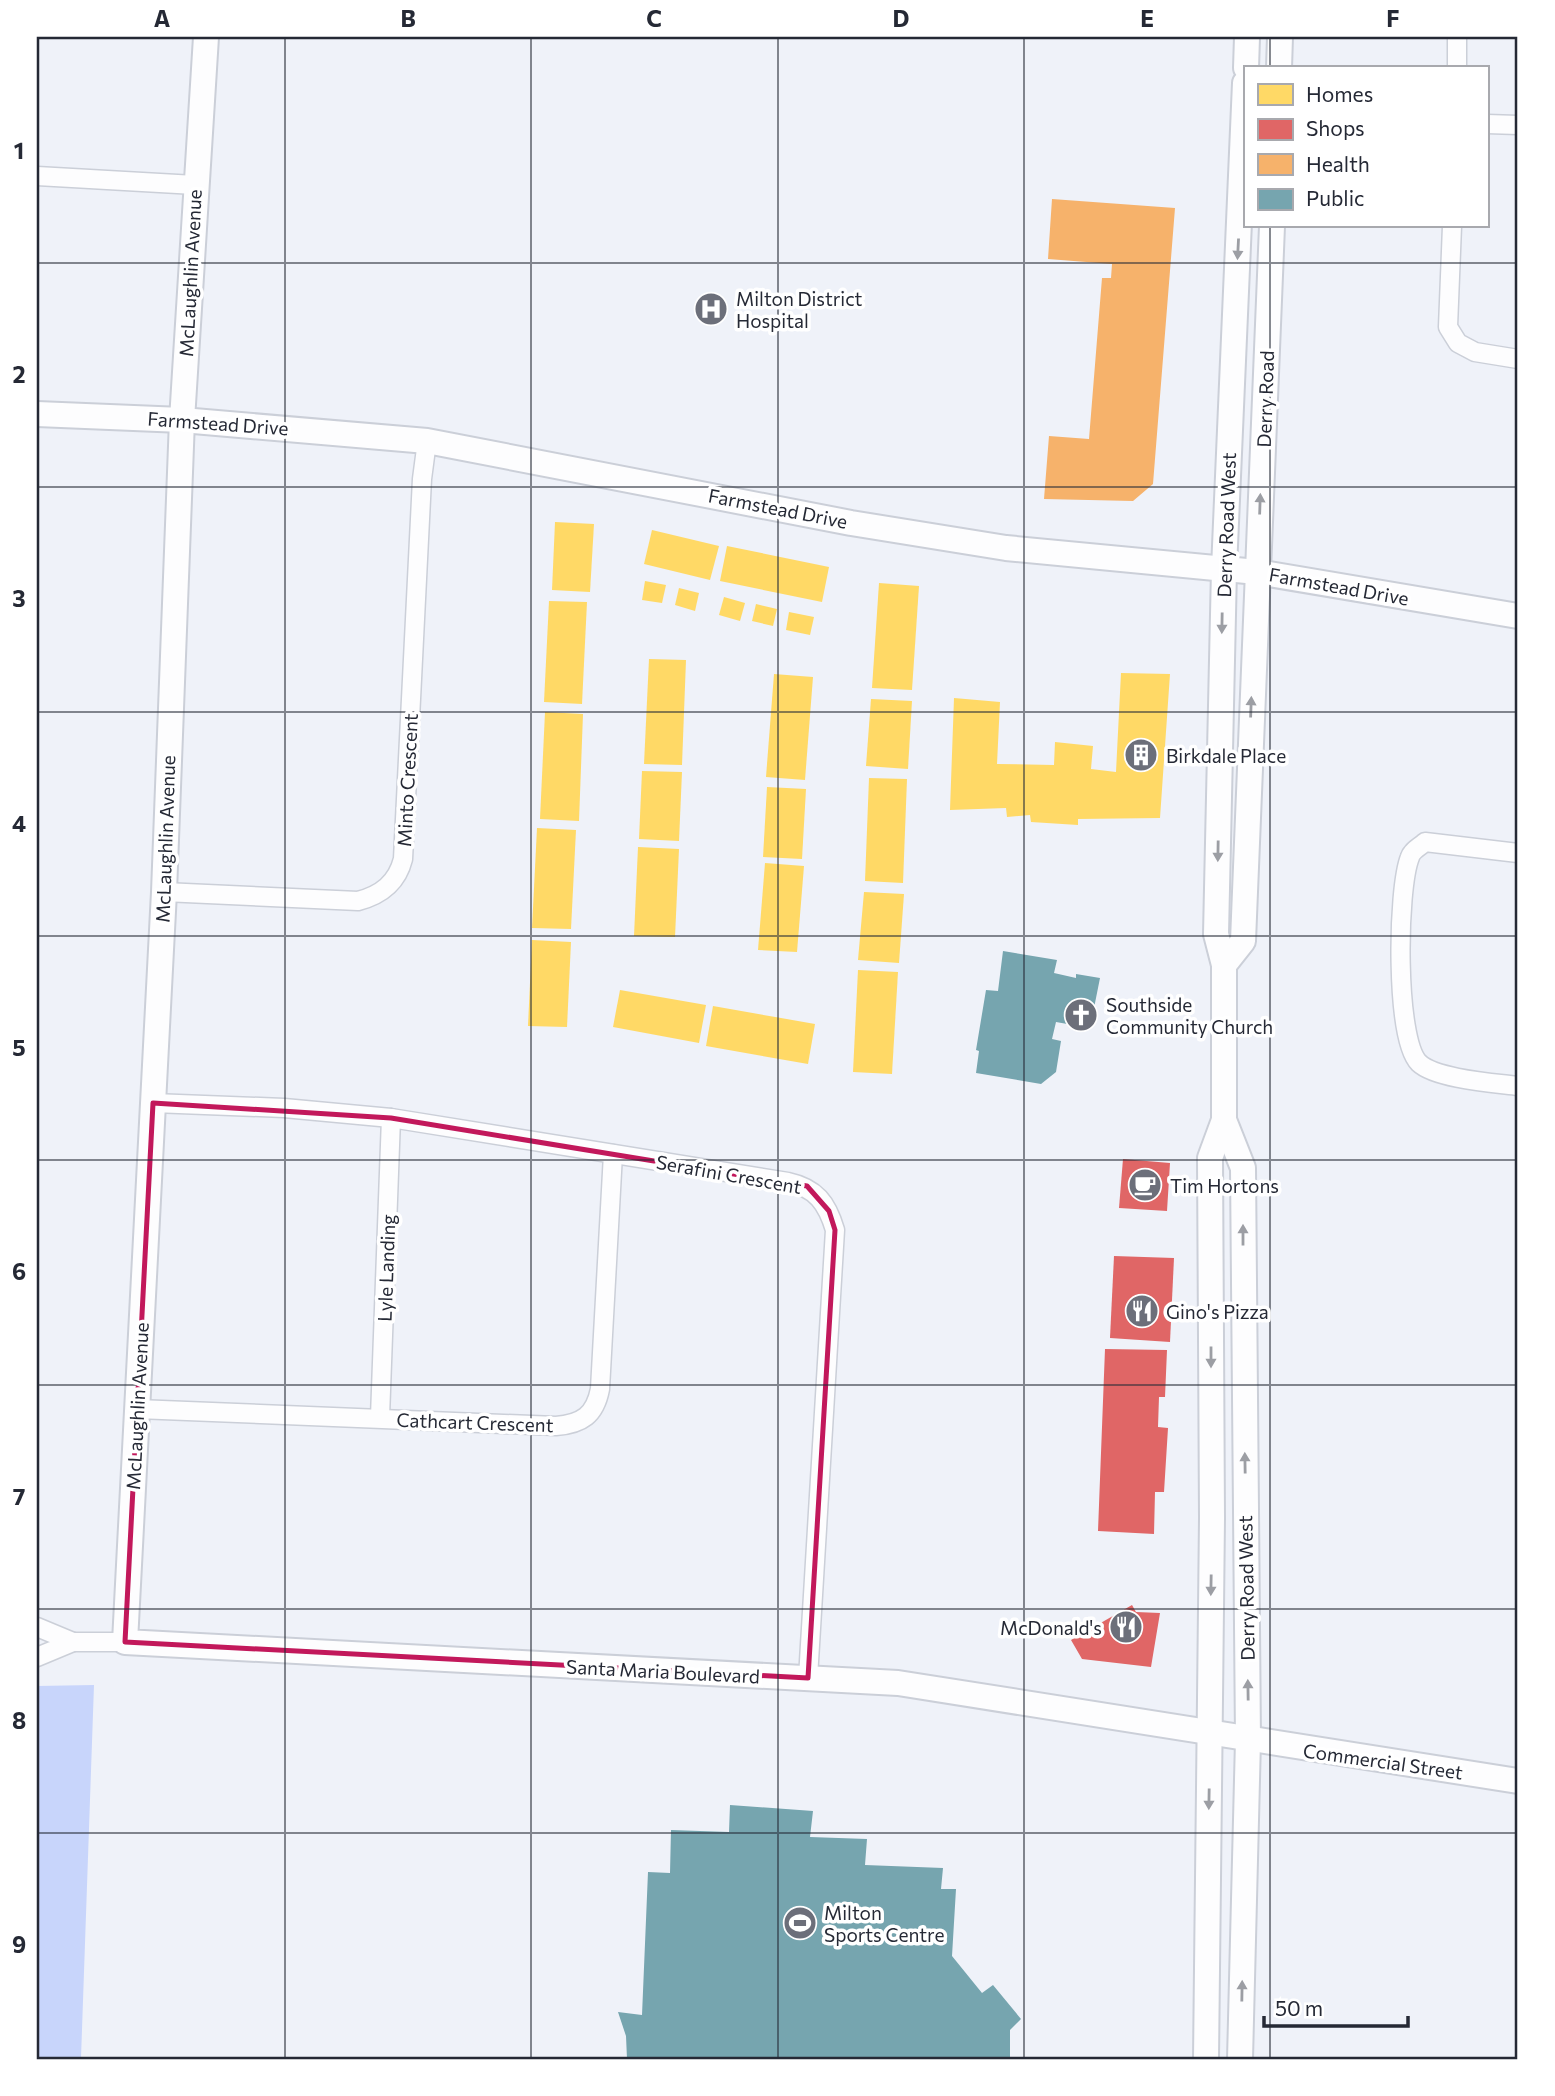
<svg xmlns="http://www.w3.org/2000/svg" width="1555" height="2096" font-family="Commissioner,sans-serif">
<style>
.green{fill:#c8d5fb}
.homes{fill:#ffd966}
.shops{fill:#e06666}
.health{fill:#f6b26b}
.public{fill:#76a5af}
.lines{fill:none;stroke-linecap:round;stroke-linejoin:round}
.street-casing{stroke:#cbcfd8;stroke-width:21}
.secondary-casing{stroke:#cbcfd8;stroke-width:28}
.street{stroke:#fdfdfe;stroke-width:18}
.secondary{stroke:#fdfdfe;stroke-width:24}
.oneway{fill:#9c9ea4}
.marked{fill:none;stroke:#c2185b;stroke-width:5;stroke-linejoin:round}
.grid{fill:none;stroke:#252935;stroke-width:2;stroke-opacity:0.55}
.labels{text-anchor:middle;dominant-baseline:central;stroke-width:7;stroke-linejoin:round;paint-order:stroke}
.street-label{font-size:19px;fill:#252935;stroke:#fff}
.poi-label{font-size:19px;fill:#252935;stroke:#fff;text-anchor:start}
.neatline{fill:none;stroke:#252935;stroke-width:2.5}
.grid-label{font-size:23px;text-anchor:middle;font-weight:bold;fill:#252935}
</style>
<rect width="100%" height="100%" fill="#eff2f9"/>
<polygon class="green" points="94,1685 81,2058 85,2059 37,2059 37,1686"/>
<g class="homes">
<polygon points="555,522 594,524 590,592 552,590"/>
<polygon points="652,530 719,546 710,580 644,564"/>
<polygon points="727,546 829,567 822,602 720,581"/>
<polygon points="645,581 666,585 662,603 642,600"/>
<polygon points="879,583 919,586 912,690 872,688"/>
<polygon points="679,588 699,593 695,611 675,605"/>
<polygon points="724,597 745,603 740,621 719,615"/>
<polygon points="549,601 587,602 582,704 544,702"/>
<polygon points="756,604 777,609 773,626 752,621"/>
<polygon points="789,612 814,617 810,635 786,630"/>
<polygon points="649,659 686,660 682,765 644,764"/>
<polygon points="1121,673 1170,674 1160,818 1078,819 1078,825 1031,822 1030,815 1007,817 1006,808 950,810 954,698 1000,702 997,764 1054,765 1055,742 1093,746 1091,769 1116,772"/>
<polygon points="774,674 813,677 805,780 766,777"/>
<polygon points="871,699 912,701 908,769 866,766"/>
<polygon points="545,712 583,714 579,821 540,819"/>
<polygon points="642,771 682,772 679,841 639,839"/>
<polygon points="869,778 907,779 903,883 865,881"/>
<polygon points="767,787 806,789 802,859 763,857"/>
<polygon points="537,828 576,830 571,929 532,928"/>
<polygon points="638,847 679,849 675,937 634,936"/>
<polygon points="765,863 804,866 797,952 758,950"/>
<polygon points="864,892 904,894 899,963 858,960"/>
<polygon points="532,940 571,942 567,1027 528,1026"/>
<polygon points="858,970 898,972 892,1074 853,1072"/>
<polygon points="620,990 706,1005 699,1043 613,1027"/>
<polygon points="713,1006 815,1024 808,1064 706,1046"/>
</g>
<g class="shops">
<polygon points="1123,1159 1170,1163 1167,1211 1119,1208"/>
<polygon points="1114,1256 1174,1258 1170,1342 1110,1338"/>
<polygon points="1105,1349 1167,1350 1165,1397 1159,1397 1158,1427 1168,1428 1164,1492 1155,1492 1154,1534 1098,1531"/>
<polygon points="1132,1605 1136,1612 1160,1613 1151,1667 1082,1659 1071,1640"/>
</g>
<polygon class="health" points="1052,199 1175,208 1153,484 1133,501 1044,499 1049,436 1089,439 1102,278 1111,278 1112,264 1048,259"/>
<g class="public">
<polygon points="1003,951 1057,960 1054,973 1076,978 1076,974 1100,978 1090,1028 1056,1022 1052,1039 1061,1041 1056,1072 1041,1084 976,1073 979,1051 976,1050 986,990 998,991"/>
<polygon points="730,1805 813,1811 810,1837 867,1839 865,1865 943,1868 941,1889 956,1889 952,1956 982,1993 993,1985 1021,2019 1010,2030 1010,2059 627,2059 626,2036 618,2012 642,2015 648,1872 670,1873 671,1830 729,1832"/>
</g>
<g class="lines">
<defs>
<g id="street">
<polyline points="1457,37 1457,68"/>
<polyline points="1487,124 1518,125"/>
<polyline points="37,176 195,185"/>
<polyline points="1452,226 1448,327 1458,343 1475,352 1518,359"/>
<path d="M1518 853 1425 842C1420 847 1412 850 1410 857 1397 889 1395 1039 1419 1063 1436 1079 1495 1083 1518 1086"/>
<path d="M164 892 358 901C381 895 397 883 403 859L422 479 427 441"/>
<path d="M153 1103 284 1108 391 1118 788 1182C816 1188 827 1203 835 1230L808 1678"/>
<path d="M137 1409 556 1426C582 1424 595 1415 600 1389L613 1154"/>
<polyline points="380,1417 391,1118"/>
<polyline points="37,1627 73,1642 37,1657"/>
<polyline points="73,1642 125,1642"/>
</g>
<g id="secondary">
<polyline points="206,37 182,420 164,892 125,1642 898,1683 1518,1781"/>
<polyline points="1246,68 1247,37"/>
<polyline points="1279,68 1280,37"/>
<polyline points="37,414 182,420 427,441 851,523 1006,548 1257,572 1518,616"/>
<polyline points="1224,965 1243,941 1272,226"/>
<polyline points="1224,1120 1243,1168 1248,1740 1240,2059"/>
<polyline points="1206,2059 1212,1518 1210,1158 1224,1120 1224,965 1216,934 1224,569 1245,83"/>
</g>
</defs>
<use href="#street" class="street-casing"/>
<use href="#secondary" class="secondary-casing"/>
<use href="#street" class="street"/>
<use href="#secondary" class="secondary"/>
</g>
<defs><path id="oneway-solid" d="M-6-.8H1V-3.2L6.5 0L1 3.2V.8H-6Z" transform="scale(1.75)"/></defs>
<g class="oneway">
<use href="#oneway-solid" transform="translate(1238 249) rotate(93)"/>
<use href="#oneway-solid" transform="translate(1260 504) rotate(-88)"/>
<use href="#oneway-solid" transform="translate(1222 623) rotate(91)"/>
<use href="#oneway-solid" transform="translate(1251 707) rotate(-88)"/>
<use href="#oneway-solid" transform="translate(1218 851) rotate(91)"/>
<use href="#oneway-solid" transform="translate(1243 1235) rotate(-90)"/>
<use href="#oneway-solid" transform="translate(1211 1357) rotate(90)"/>
<use href="#oneway-solid" transform="translate(1245 1463) rotate(-91)"/>
<use href="#oneway-solid" transform="translate(1211 1585) rotate(91)"/>
<use href="#oneway-solid" transform="translate(1248 1690) rotate(-91)"/>
<use href="#oneway-solid" transform="translate(1209 1799) rotate(91)"/>
<use href="#oneway-solid" transform="translate(1242 1991) rotate(-89)"/>
</g>
<path class="marked" d="M153 1103 391 1118 807 1186 829 1211 835 1230 808 1678 125 1642Z"/>
<path class="grid" d="M285 37V2059M531 37V2059M778 37V2059M1024 37V2059M1270 37V68M1270 226V2059M37 263H1518M37 487H1518M37 712H1518M37 936H1518M37 1160H1518M37 1385H1518M37 1609H1518M37 1833H1518"/>
<defs>
<symbol id="hospital-disc" viewBox="-11 -11 22 22"><circle r="9.5" fill="#6c6f7a" stroke="#fff"/><path d="M-5-5h3v3.5h4V-5h3V5h-3V1.5h-4V5h-3Z" fill="#fff"/></symbol>
<symbol id="building-disc" viewBox="-11 -11 22 22"><circle r="9.5" fill="#6c6f7a" stroke="#fff"/><path d="M-4-6H4V6H1V3H-1V6H-4ZM-2.5-4.3h1.7v1.8h-1.7ZM.8-4.3h1.7v1.8H.8ZM-2.5-1h1.7V.8h-1.7ZM.8-1h1.7V.8H.8Z" fill="#fff"/></symbol>
<symbol id="church-disc" viewBox="-11 -11 22 22"><circle r="9.5" fill="#6c6f7a" stroke="#fff"/><path d="M-1.2-6h2.4v3.5h3.3v2.4h-3.3V6h-2.4V-.1h-3.3v-2.4h3.3Z" fill="#fff"/></symbol>
<symbol id="cafe-disc" viewBox="-11 -11 22 22"><circle r="9.5" fill="#6c6f7a" stroke="#fff"/><path d="M-5.5-4.5H6V0H3Q3 3.5 0 3.5H-2.5Q-5.5 3.5-5.5 0ZM3-3.2v2h1.7v-2ZM-6 4.5H4V6H-6Z" fill="#fff"/></symbol>
<symbol id="restaurant-disc" viewBox="-11 -11 22 22"><circle r="9.5" fill="#6c6f7a" stroke="#fff"/><path d="M-5-6h1v4h1v-4h1v4h1v-4h1v5L-1.5 .5V6h-2V.5L-5-1ZM5-6V6H3V1.5H1.5Q1.5-4 5-6Z" fill="#fff"/></symbol>
<symbol id="stadium-disc" viewBox="-11 -11 22 22"><circle r="9.5" fill="#6c6f7a" stroke="#fff"/><path d="M0-5a6.5 5 0 1 0 0 10a6.5 5 0 1 0 0-10ZM-3.5-1.8h7v3.6h-7Z" fill="#fff"/></symbol>
</defs>
<g fill-rule="evenodd">
<use href="#hospital-disc" x="692" y="290" width="38" height="38"/>
<use href="#building-disc" x="1122" y="736" width="38" height="38"/>
<use href="#church-disc" x="1062" y="996" width="38" height="38"/>
<use href="#cafe-disc" x="1126" y="1166" width="38" height="38"/>
<use href="#restaurant-disc" x="1123" y="1292" width="38" height="38"/>
<use href="#restaurant-disc" x="1107" y="1608" width="38" height="38"/>
<use href="#stadium-disc" x="781" y="1904" width="38" height="38"/>
</g>
<g class="labels">
<g class="street-label">
<text transform="translate(190 273) rotate(-87)">McLaughlin Avenue</text>
<text transform="translate(1265 399) rotate(-88)">Derry Road</text>
<text transform="translate(218 423) rotate(4)">Farmstead Drive</text>
<text transform="translate(778 508) rotate(11)">Farmstead Drive</text>
<text transform="translate(1226 525) rotate(-88)">Derry Road West</text>
<text transform="translate(1339 586) rotate(10)">Farmstead Drive</text>
<text transform="translate(407 780) rotate(-87)">Minto Crescent</text>
<text transform="translate(165 839) rotate(-88)">McLaughlin Avenue</text>
<text transform="translate(729 1174) rotate(10)">Serafini Crescent</text>
<text transform="translate(386 1268) rotate(-88)">Lyle Landing</text>
<text transform="translate(137 1406) rotate(-87)">McLaughlin Avenue</text>
<text transform="translate(475 1422) rotate(2)">Cathcart Crescent</text>
<text transform="translate(1246 1588) rotate(-91)">Derry Road West</text>
<text transform="translate(663 1671) rotate(3)">Santa Maria Boulevard</text>
<text transform="translate(1383 1761) rotate(8)">Commercial Street</text>
</g>
<g class="poi-label">
<text x="736" y="298">Milton District<tspan x="736" dy="22">Hospital</tspan></text>
<text x="1166" y="755">Birkdale Place</text>
<text x="1106" y="1004">Southside<tspan x="1106" dy="22">Community Church</tspan></text>
<text x="1170" y="1185">Tim Hortons</text>
<text x="1166" y="1311">Gino's Pizza</text>
<text x="1102" y="1627" text-anchor="end">McDonald's</text>
<text x="824" y="1912">Milton<tspan x="824" dy="22">Sports Centre</tspan></text>
</g>
</g>
<rect width="1555" height="2096" fill="none" stroke="#ffffff" stroke-width="77"/>
<rect x="1244" y="66" width="245" height="161" fill="#ffffff" stroke="#a8a9ae" stroke-width="2"/>
<rect x="1258" y="84" width="35" height="21" fill="#ffd966" stroke="#a8a9ae" stroke-width="2"/>
<text x="1306" y="102" font-size="21" fill="#252935">Homes</text>
<rect x="1258" y="119" width="35" height="21" fill="#e06666" stroke="#a8a9ae" stroke-width="2"/>
<text x="1306" y="136" font-size="21" fill="#252935">Shops</text>
<rect x="1258" y="154" width="35" height="21" fill="#f6b26b" stroke="#a8a9ae" stroke-width="2"/>
<text x="1306" y="172" font-size="21" fill="#252935">Health</text>
<rect x="1258" y="189" width="35" height="21" fill="#76a5af" stroke="#a8a9ae" stroke-width="2"/>
<text x="1306" y="206" font-size="21" fill="#252935">Public</text>
<path d="M1264 2016v10h144v-10" fill="none" stroke="#252935" stroke-width="3.5"/>
<text x="1275" y="2016" font-size="21" fill="#252935" stroke="#ffffff" stroke-width="5" paint-order="stroke">50 m</text>
<rect x="38" y="38" width="1478" height="2020" class="neatline"/>
<g class="grid-label">
<text x="162" y="27">A</text>
<text x="408" y="27">B</text>
<text x="654" y="27">C</text>
<text x="901" y="27">D</text>
<text x="1147" y="27">E</text>
<text x="1393" y="27">F</text>
<text x="19" y="159">1</text>
<text x="19" y="383">2</text>
<text x="19" y="607">3</text>
<text x="19" y="832">4</text>
<text x="19" y="1056">5</text>
<text x="19" y="1280">6</text>
<text x="19" y="1505">7</text>
<text x="19" y="1729">8</text>
<text x="19" y="1953">9</text>
</g>
</svg>
